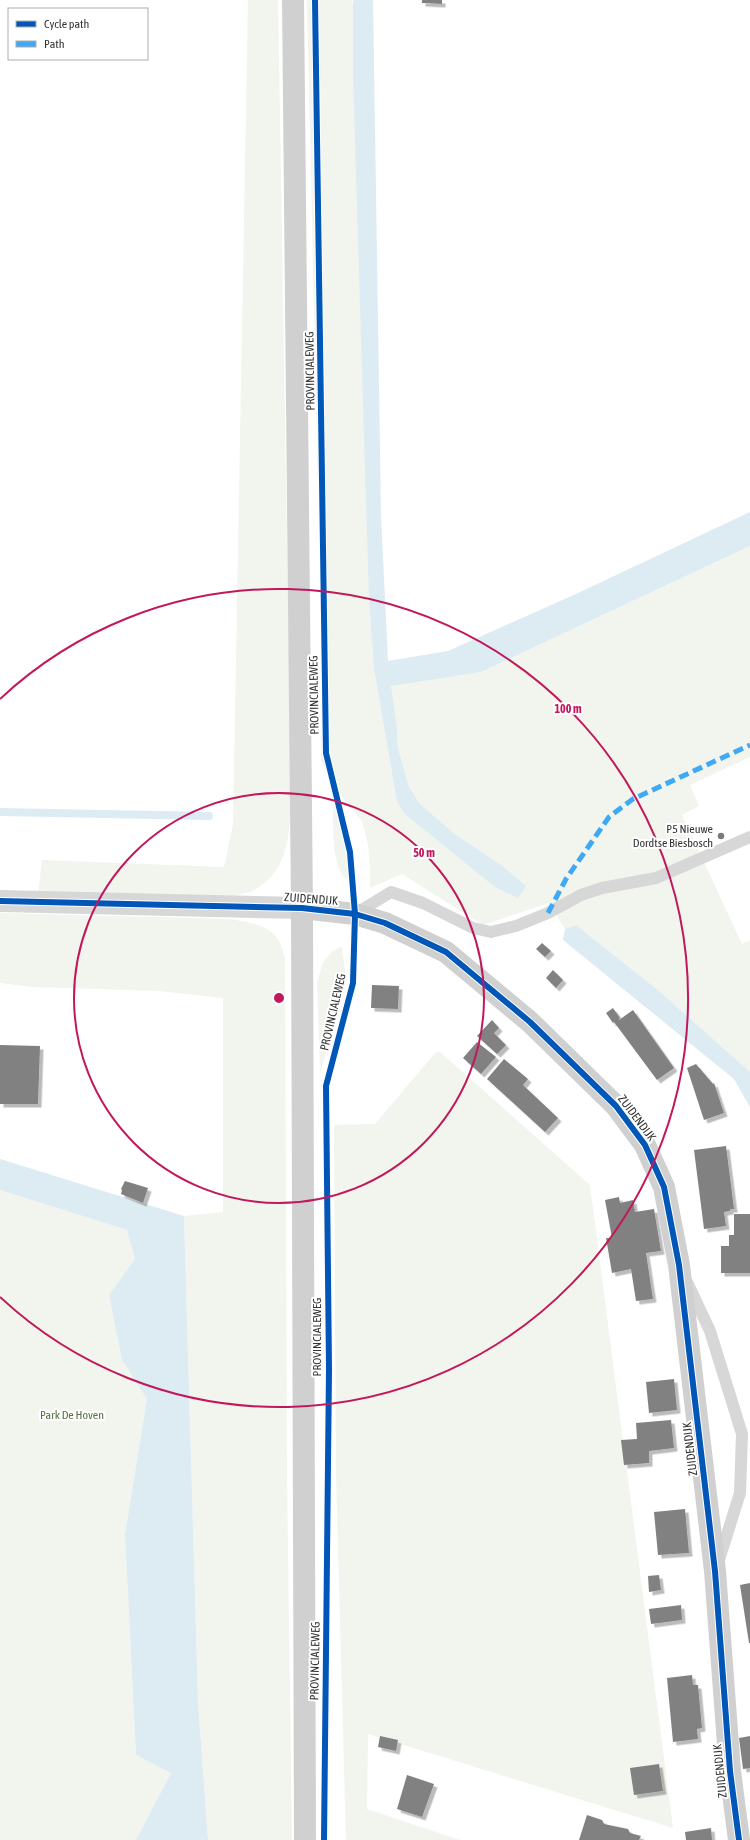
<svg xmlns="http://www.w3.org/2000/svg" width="750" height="1840" font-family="'Asap Condensed',sans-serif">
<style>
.green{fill:#f1f5ed}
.water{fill:#ddebf3}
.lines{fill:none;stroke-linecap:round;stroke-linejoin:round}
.stream{stroke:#ddebf3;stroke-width:8}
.building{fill:#818181;filter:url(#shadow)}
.lane{stroke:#d7d7d7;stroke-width:12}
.street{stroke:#d7d7d7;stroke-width:22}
.secondary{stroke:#d0d0d0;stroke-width:22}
.quiet{stroke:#3fa9f5;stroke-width:5;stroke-dasharray:10 5;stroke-linecap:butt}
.cycleway-casing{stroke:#fff;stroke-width:8}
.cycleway{stroke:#0057b8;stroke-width:6}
.ring{fill:none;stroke:#c2185b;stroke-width:2}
.poi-dot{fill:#7a7a7a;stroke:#fff;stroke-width:1.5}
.labels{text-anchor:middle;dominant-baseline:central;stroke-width:4;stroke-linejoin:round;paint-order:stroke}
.street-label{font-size:12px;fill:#333;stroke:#fff}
.poi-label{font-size:12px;fill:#333;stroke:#fff;text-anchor:end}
.park-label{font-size:12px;fill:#56703f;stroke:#fff}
.centre{fill:#c2185b;stroke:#fff;stroke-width:2}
.ring-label{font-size:12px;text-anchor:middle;font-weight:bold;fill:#c2185b;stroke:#fff;stroke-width:4;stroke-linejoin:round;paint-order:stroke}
</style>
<defs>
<filter id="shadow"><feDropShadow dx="3.5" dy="3.5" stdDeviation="0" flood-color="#0004"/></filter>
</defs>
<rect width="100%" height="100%" fill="#fff"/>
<g class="green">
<path d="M248 0H278L291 782C290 821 294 871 252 891 247 893 240 894 234 896L38 894 42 860 224 867 233 824Z"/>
<polygon points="307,0 352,0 353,4 369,602 374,669 397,802 502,866 455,834 420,804 409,787 398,748 397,729 390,685 481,672 750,546 750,757 690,785 699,806 682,815 742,944 750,940 750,1072 659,991 576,925 565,929 549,903 483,925 402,874 370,888 370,869 368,845 362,821 346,803 321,761 322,662"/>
<path d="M334 786 344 816 349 849V881C328 869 334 809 334 786Z"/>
<path d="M0 913 230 919C246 922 268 924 278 939 281 944 283 952 285 957L287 1476 292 1840H208L198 1701 184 1216 223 1212V998L159 991 33 987 0 983Z"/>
<polygon points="342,947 345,972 338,1013 320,1073 317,982 323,963 332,951"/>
<polygon points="440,1052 590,1185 673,1828 368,1734 367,1809 460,1840 346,1840 336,1475 334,1125 375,1124 435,1053"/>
<polygon points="0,1190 127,1230 135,1259 109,1295 122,1360 147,1399 125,1534 136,1755 171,1773 136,1840 0,1840"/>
</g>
<g class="water">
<polygon points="353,0 373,0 381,516 388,661 448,651 578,593 750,512 750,546 481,672 391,686 397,729 398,748 409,787 420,804 455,834 502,866 526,886 518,898 495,887 405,814 397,802 374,669 369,602 353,74"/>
<polygon points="576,925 659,991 750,1072 750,1107 734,1079 563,940 565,929"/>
<polygon points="0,1159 184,1216 198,1701 208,1840 136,1840 171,1773 136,1755 125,1534 147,1399 122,1360 109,1295 135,1259 127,1230 0,1190"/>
</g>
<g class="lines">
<polyline class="stream" points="0,812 209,816"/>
</g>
<g class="building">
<polygon points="422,0 442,0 442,4 422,3"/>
<polygon points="542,943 551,951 545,957 536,949"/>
<polygon points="553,970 563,980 556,988 546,978"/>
<polygon points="372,985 399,986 398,1009 371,1008"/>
<polygon points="613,1008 620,1018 619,1019 619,1020 633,1010 674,1068 657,1080 614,1022 613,1023 606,1013"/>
<polygon points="492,1020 499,1028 494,1033 506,1045 497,1054 477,1036"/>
<polygon points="477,1042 496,1057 481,1074 463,1058"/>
<polygon points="0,1045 40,1046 38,1104 0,1104"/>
<polygon points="504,1059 528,1079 523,1085 558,1118 545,1132 487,1079"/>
<polygon points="696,1064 713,1084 714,1083 724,1113 704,1120 687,1068"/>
<polygon points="726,1146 734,1209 730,1209 730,1211 724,1212 726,1226 704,1229 694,1150"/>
<polygon points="125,1181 148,1188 143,1203 121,1194 122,1190 121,1189"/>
<polygon points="619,1197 620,1203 633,1200 635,1212 654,1209 661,1251 646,1253 653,1299 636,1301 631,1269 612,1273 606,1238 612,1238 605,1200"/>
<polygon points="734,1214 750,1214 750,1273 721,1273 721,1246 729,1246 729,1235 734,1235"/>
<polygon points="674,1379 677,1410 649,1413 646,1382"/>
<polygon points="671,1420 674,1448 649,1451 649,1463 624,1465 621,1440 637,1439 636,1423"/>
<polygon points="685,1509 689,1553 658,1555 654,1512"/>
<polygon points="659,1575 661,1590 649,1592 648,1576"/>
<polygon points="750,1583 750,1643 749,1643 740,1585"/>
<polygon points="681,1605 682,1620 651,1624 649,1609"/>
<polygon points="692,1675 693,1685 698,1685 702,1728 697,1729 698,1739 673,1742 667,1678"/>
<polygon points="380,1736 398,1740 396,1751 378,1747"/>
<polygon points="750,1736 750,1768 743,1769 739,1738"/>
<polygon points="659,1764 663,1791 634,1795 630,1768"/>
<polygon points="407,1775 434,1784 422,1817 397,1809"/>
<polygon points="587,1815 602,1820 604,1824 628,1829 630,1833 641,1836 639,1840 579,1840"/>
<polygon points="711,1828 712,1840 686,1840 685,1832"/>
</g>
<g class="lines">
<g class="lane">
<polyline points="355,914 391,892 423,903 473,928 491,932 516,926 548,913 581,895 602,888 656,878 750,837"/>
<polyline points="687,1282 710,1331 742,1434 740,1493 719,1560"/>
</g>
<polyline class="street" points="0,901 302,908"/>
<g class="secondary">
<polyline points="293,0 302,908 305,1840"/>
<polyline points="302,908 355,914 385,923 446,952 530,1022 616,1106 645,1145 664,1187 679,1265 715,1571 730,1771 739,1840"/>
</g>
<polyline class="quiet" points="548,913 566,879 609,817 633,799 750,745"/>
<defs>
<g id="cycleway">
<polyline points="315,0 326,753 350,852 355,914 353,983 326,1086 329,1369 324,1840"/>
<polyline points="0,901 302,908 355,914 385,923 446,952 530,1022 616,1106 645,1145 664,1187 679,1265 715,1571 730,1771 739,1840"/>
</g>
</defs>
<use href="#cycleway" class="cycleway-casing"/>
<use href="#cycleway" class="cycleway"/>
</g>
<g class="ring">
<circle cx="279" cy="998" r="205"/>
<path d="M0 699A409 409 0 1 1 0 1297"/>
</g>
<circle class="poi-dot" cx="721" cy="836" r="4"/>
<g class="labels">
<g class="street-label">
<text transform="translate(310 371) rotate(-91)">PROVINCIALEWEG</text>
<text transform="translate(314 695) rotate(-91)">PROVINCIALEWEG</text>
<text transform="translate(311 899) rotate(4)">ZUIDENDIJK</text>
<text transform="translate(333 1012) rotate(-77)">PROVINCIALEWEG</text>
<text transform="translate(637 1118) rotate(53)">ZUIDENDIJK</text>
<text transform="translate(317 1337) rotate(-90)">PROVINCIALEWEG</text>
<text transform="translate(690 1449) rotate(-97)">ZUIDENDIJK</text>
<text transform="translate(315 1661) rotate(-89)">PROVINCIALEWEG</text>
<text transform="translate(720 1771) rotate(-96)">ZUIDENDIJK</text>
</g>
<g class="poi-label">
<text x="713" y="829">P5 Nieuwe<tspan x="713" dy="14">Dordtse Biesbosch</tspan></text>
</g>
<g class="park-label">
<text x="72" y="1415">Park De Hoven</text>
</g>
</g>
<circle cx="279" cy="998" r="6" class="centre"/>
<g class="ring-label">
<text x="568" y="713">100 m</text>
<text x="424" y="857">50 m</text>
</g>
<rect x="8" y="8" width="140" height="52" fill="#ffffff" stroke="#adadad"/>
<rect x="16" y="21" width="20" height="6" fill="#0057b8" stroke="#adadad"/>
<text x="44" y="28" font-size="12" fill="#333333">Cycle path</text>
<rect x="16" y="41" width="20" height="6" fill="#3fa9f5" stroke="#adadad"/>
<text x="44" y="48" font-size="12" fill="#333333">Path</text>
</svg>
